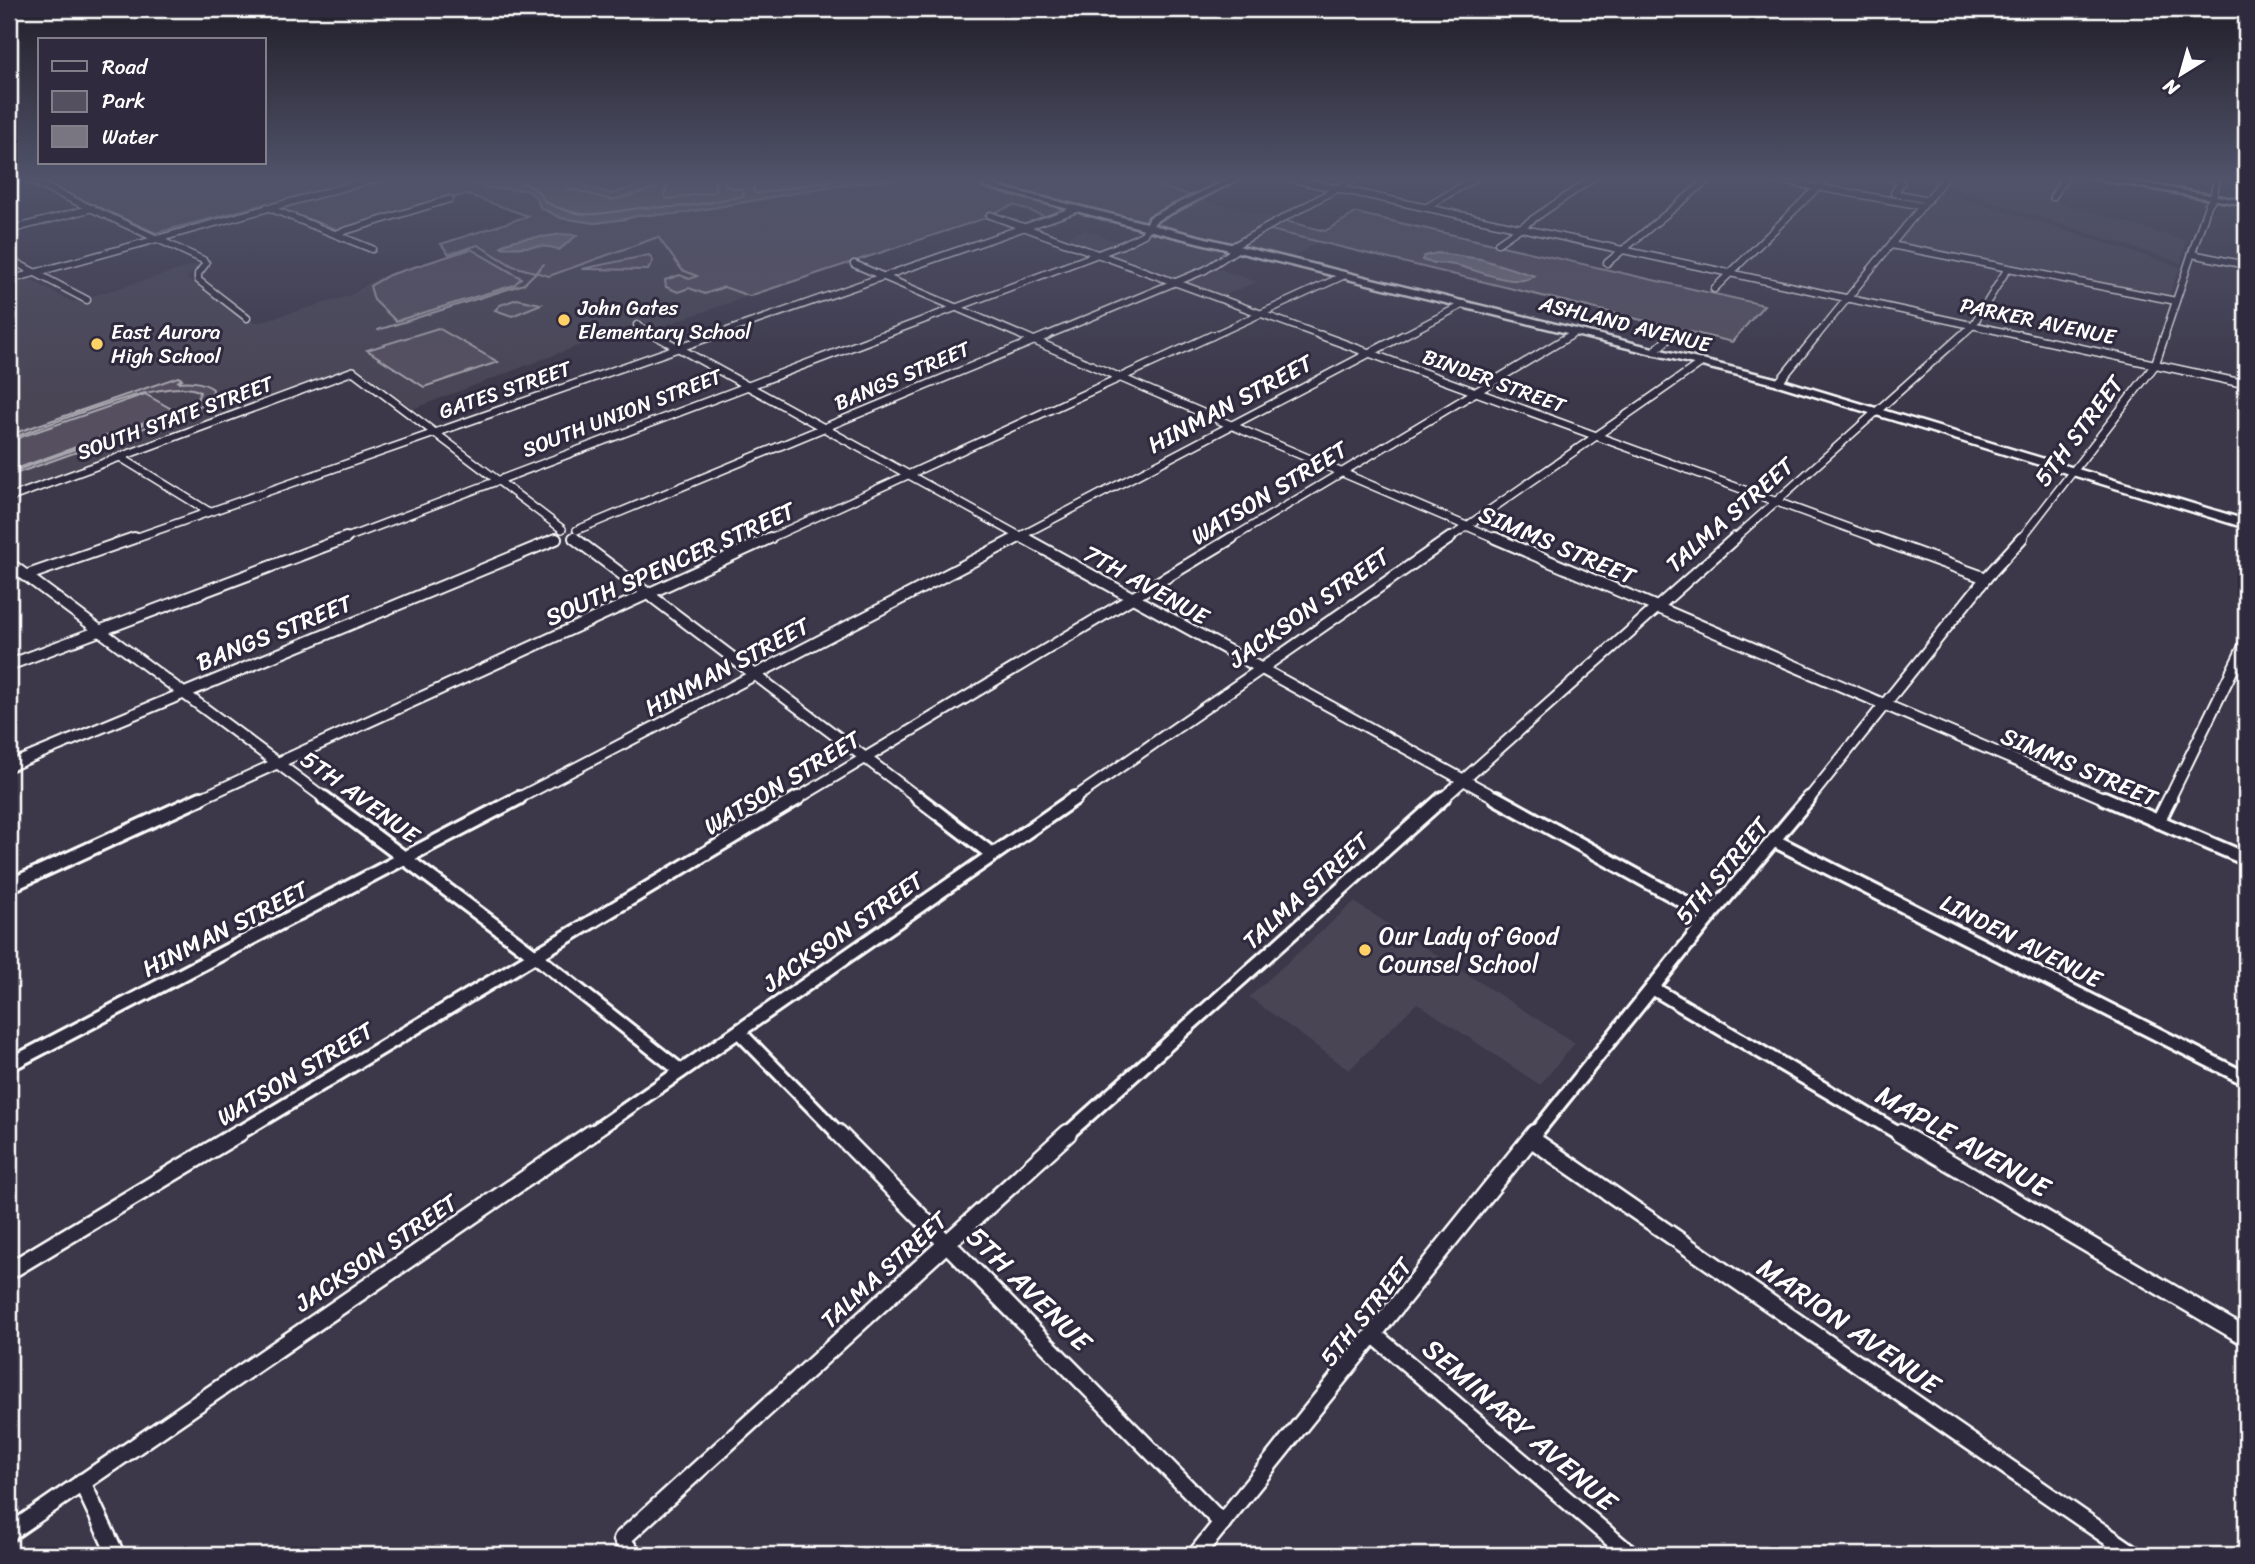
<svg xmlns="http://www.w3.org/2000/svg" width="2255" height="1564" font-family="Sriracha,sans-serif">
<style>
.built{fill:#494455}
.green{fill:#555060;stroke:#aaa8b0;stroke-width:2}
.water{fill:#797682;stroke:#afadb4;stroke-width:2}
.lines{fill:none;stroke-linecap:round;stroke-linejoin:round}
.shore{stroke:#c9c8cd;stroke-width:2}
.stream{stroke:#afadb4;stroke-width:2}
.street-far4-casing{stroke:#fff;stroke-width:9}
.street-far3-casing{stroke:#fff;stroke-width:10}
.street-far2-casing{stroke:#fff;stroke-width:14}
.street-far1-casing{stroke:#fff;stroke-width:18}
.street-casing{stroke:#fff;stroke-width:21}
.secondary-casing{stroke:#fff;stroke-width:5}
.street-far4{stroke:#2f2a3d;stroke-width:6}
.street-far3{stroke:#2f2a3d;stroke-width:7}
.street-far2{stroke:#2f2a3d;stroke-width:10}
.street-far1{stroke:#2f2a3d;stroke-width:12}
.street{stroke:#2f2a3d;stroke-width:16}
.secondary{fill:#2f2a3d;fill-rule:evenodd}
.poi-dot{fill:#ffd166;stroke:#2f2a3d;stroke-width:2.5}
.labels{text-anchor:middle;dominant-baseline:central;stroke-width:6;stroke-linejoin:round;paint-order:stroke}
.far-poi-label{font-size:21px;fill:#fff;stroke:#2f2a3d;text-anchor:start}
.far-street-label{font-size:21px;fill:#fff;stroke:#2f2a3d}
.street-label{font-size:24px;fill:#fff;stroke:#2f2a3d}
.poi-label{font-size:24px;fill:#fff;stroke:#2f2a3d;text-anchor:start}
.near-street-label{font-size:28px;fill:#fff;stroke:#2f2a3d}
</style>
<rect width="100%" height="100%" fill="#3c3749"/>
<filter id="ink" filterUnits="userSpaceOnUse"><feTurbulence type="fractalNoise" baseFrequency=".0143" numOctaves="2"/><feDisplacementMap in="SourceGraphic" scale="14" xChannelSelector="R" yChannelSelector="G"/><feConvolveMatrix kernelMatrix="1 2 1 2 8 2 1 2 1" color-interpolation-filters="sRGB"/></filter>
<g filter="url(#ink)">
<g class="built">
<polygon points="1919,178 2060,178 2048,199 2186,241 2181,263"/>
<polygon points="1940,191 2180,267 2168,297 1897,244"/>
<polygon points="1201,200 1278,219 1263,228 1319,242 1290,259 1241,247 1217,268 1257,282 1221,297 1060,239 1085,230 1126,245 1150,233 1155,222"/>
<polygon points="658,237 682,270 749,296 657,328 643,321 413,409 357,368 9,495 9,283 28,278 72,302 202,263 186,278 247,321 259,322 349,296 379,277 478,245 513,266 549,276"/>
<polygon points="1354,902 1575,1043 1540,1085 1417,1003 1349,1070 1249,997"/>
</g>
<g class="green">
<polygon points="33,178 458,178 486,188 526,190 535,196 541,208 561,218 595,223 625,219 640,215 677,214 835,186 907,178 958,178 977,182 987,178 1177,178 1159,187 1194,196 1153,219 1147,227 1069,208 1046,217 1014,205 985,216 989,217 749,296 724,287 705,294 689,288 678,292 666,287 665,280 680,275 690,279 697,276 682,270 658,237 549,276 513,266 478,245 449,254 441,244 528,216 466,194 339,230 265,204 156,233"/>
<polygon points="558,178 661,178 612,194"/>
<polygon points="1356,213 1764,305 1732,342 1262,228 1278,219 1325,231"/>
<polygon points="471,249 521,278 514,285 396,321 374,300 370,286 389,275"/>
<polygon points="649,255 653,261 648,270 582,269"/>
<polygon points="517,299 541,304 512,316 495,310 500,305"/>
<polygon points="438,328 498,362 424,387 367,350"/>
<path d="M178 377 182 379 177 382C190 381 202 381 213 389L212 397 200 406 178 416 9 476V473L183 410 196 402 200 392C171 373 44 427 9 439V435Z"/>
<polygon points="145,394 175,411 13,470 9,467 9,441"/>
</g>
<g class="water">
<polygon points="458,178 558,178 612,194 661,178 731,178 733,182 766,178 907,178 835,186 677,214 640,215 625,219 595,223 561,218 541,208 535,196 526,190 486,188"/>
<path d="M560 234 577 235 559 250C545 242 519 250 501 247 510 236 543 239 560 234Z"/>
<path d="M1437 253 1481 259 1535 276C1513 289 1478 269 1454 265 1444 263 1432 264 1422 260L1424 256Z"/>
</g>
<g class="lines">
<g class="shore">
<path d="M477 178C502 180 533 176 545 202 587 222 599 213 641 208 651 207 663 208 674 207 697 206 721 200 744 196L743 190 727 187 724 178"/>
<polyline points="562,178 567,188 612,200 657,188 662,178"/>
<polyline points="671,178 664,195 667,199 715,192 715,178"/>
<polyline points="759,178 753,190 756,194 844,178"/>
</g>
<polyline class="stream" points="378,330 524,284 544,264"/>
<defs>
<g id="street-far4">
<polyline points="25,178 203,260 206,263 198,274 198,280 247,318"/>
<polyline points="1288,178 2027,337"/>
<polyline points="1766,178 1923,206"/>
<polyline points="1890,178 1901,183 1894,193 1928,200"/>
<polyline points="2053,197 2064,178"/>
<polyline points="267,207 372,249"/>
<polyline points="1427,207 1475,178"/>
<polyline points="990,215 1325,337"/>
<polyline points="9,230 93,208"/>
<polyline points="335,234 450,199"/>
<polyline points="1498,243 1593,178"/>
<polyline points="1891,245 2176,301"/>
<polyline points="1230,248 1356,178"/>
<polyline points="2192,254 2246,265"/>
<polyline points="9,259 87,300"/>
<polyline points="1607,263 1710,178"/>
<polyline points="854,264 1025,337"/>
<polyline points="9,280 377,178"/>
<polyline points="1714,289 1827,178"/>
<polyline points="637,325 659,337"/>
<polyline points="710,337 1077,209"/>
<polyline points="878,337 1122,245 1144,234 1147,227"/>
<polyline points="1043,337 1205,270 1237,249"/>
<polyline points="1210,337 1345,275"/>
<polyline points="1401,337 1464,304"/>
<polyline points="1568,337 1576,332"/>
<polyline points="1671,337 1674,334"/>
<polyline points="1816,337 1945,178"/>
<polyline points="1960,337 1973,325 2008,268"/>
<polyline points="2164,337 2208,205 2213,198 2217,178"/>
</g>
<g id="street-far3">
<polyline points="655,335 1027,540"/>
<polyline points="1021,335 1499,540"/>
<polyline points="1320,335 1881,540"/>
<polyline points="2019,335 2246,384"/>
<polyline points="1654,351 1673,335"/>
<polyline points="1779,382 1817,335"/>
<polyline points="120,457 208,511"/>
<polyline points="9,498 353,371 562,529"/>
<polyline points="577,530 1048,335"/>
<polyline points="573,537 576,540"/>
<polyline points="129,540 715,335"/>
<polyline points="341,540 883,335"/>
<polyline points="766,540 1213,335"/>
<polyline points="1013,540 1404,335"/>
<polyline points="1229,540 1571,335"/>
<polyline points="1447,540 1701,363"/>
<polyline points="1733,540 1962,335"/>
<polyline points="2020,540 2155,365 2165,335"/>
</g>
<g id="street-far2">
<polyline points="574,538 921,800"/>
<polyline points="1024,538 1500,800"/>
<polyline points="1495,538 2108,800"/>
<polyline points="1876,538 1986,578"/>
<polyline points="9,563 327,800"/>
<polyline points="25,576 134,538"/>
<polyline points="9,665 346,538"/>
<polyline points="9,766 556,539"/>
<polyline points="197,800 770,538"/>
<polyline points="515,800 1017,538"/>
<polyline points="795,800 1232,538"/>
<polyline points="1072,800 1450,538"/>
<polyline points="1441,800 1735,538"/>
<polyline points="1808,800 1986,578 2022,538"/>
<polyline points="2169,800 2246,642"/>
</g>
<g id="street-far1">
<polyline points="324,798 534,955 681,1071"/>
<polyline points="918,798 993,855"/>
<polyline points="1496,798 1710,916"/>
<polyline points="2104,798 2246,859"/>
<polyline points="2158,822 2170,798"/>
<polyline points="1775,841 2246,1079"/>
<polyline points="9,886 201,798"/>
<polyline points="1654,989 1902,1135"/>
<polyline points="739,1032 840,1135"/>
<polyline points="9,1065 519,798"/>
<polyline points="236,1135 798,798"/>
<polyline points="589,1135 1075,798"/>
<polyline points="1066,1135 1443,798"/>
<polyline points="1534,1135 1710,916 1809,798"/>
</g>
<g id="street">
<polyline points="838,1133 1222,1523"/>
<polyline points="1899,1133 2246,1337"/>
<polyline points="1533,1140 2135,1555"/>
<polyline points="9,1271 239,1133"/>
<polyline points="1374,1335 1631,1555"/>
<polyline points="82,1482 116,1555"/>
<polyline points="9,1533 592,1133"/>
<polyline points="633,1555 622,1539 1068,1133"/>
<polyline points="1196,1555 1535,1133"/>
</g>
<g id="secondary">
<polygon points="1230,178 1241,178 1156,221 1153,225 1783,380 2246,520 2246,528 1775,384 1144,229 983,186 987,184 1146,223 1150,217"/>
<polygon points="2090,178 2110,178 2246,201 2246,205"/>
</g>
</defs>
<use href="#street-far4" class="street-far4-casing"/>
<use href="#street-far3" class="street-far3-casing"/>
<use href="#street-far2" class="street-far2-casing"/>
<use href="#street-far1" class="street-far1-casing"/>
<use href="#street" class="street-casing"/>
<use href="#secondary" class="secondary-casing"/>
<use href="#street-far4" class="street-far4"/>
<use href="#street-far3" class="street-far3"/>
<use href="#street-far2" class="street-far2"/>
<use href="#street-far1" class="street-far1"/>
<use href="#street" class="street"/>
<use href="#secondary" class="secondary"/>
</g>
</g>
<linearGradient id="sky" x2="0" y2="1"><stop stop-color="#211e28"/><stop offset="0.45" stop-color="#50536a"/><stop offset="1" stop-color="#50536a" stop-opacity="0"/></linearGradient>
<rect width="2255" height="397" fill="url(#sky)"/>
<g class="poi-dot">
<circle cx="564" cy="320" r="7"/>
<circle cx="97" cy="344" r="7"/>
<circle cx="1365" cy="950" r="7"/>
</g>
<g class="labels">
<g class="far-poi-label">
<text x="578" y="308">John Gates<tspan x="578" dy="24">Elementary School</tspan></text>
<text x="111" y="332">East Aurora<tspan x="111" dy="24">High School</tspan></text>
</g>
<g class="far-street-label">
<text transform="translate(2038 321) rotate(12)">PARKER AVENUE</text>
<text transform="translate(1625 324) rotate(14)">ASHLAND AVENUE</text>
<text transform="translate(902 376) rotate(-23)">BANGS STREET</text>
<text transform="translate(1494 381) rotate(20)">BINDER STREET</text>
<text transform="translate(505 390) rotate(-19)">GATES STREET</text>
<text transform="translate(622 413) rotate(-21)">SOUTH UNION STREET</text>
<text transform="translate(175 418) rotate(-20)">SOUTH STATE STREET</text>
</g>
<g class="street-label">
<text transform="translate(1230 404) rotate(-28)">HINMAN STREET</text>
<text transform="translate(2079 431) rotate(-53)">5TH STREET</text>
<text transform="translate(1269 493) rotate(-31)">WATSON STREET</text>
<text transform="translate(1730 515) rotate(-41)">TALMA STREET</text>
<text transform="translate(1557 545) rotate(23)">SIMMS STREET</text>
<text transform="translate(670 564) rotate(-24)">SOUTH SPENCER STREET</text>
<text transform="translate(1146 585) rotate(29)">7TH AVENUE</text>
<text transform="translate(1309 608) rotate(-35)">JACKSON STREET</text>
<text transform="translate(274 633) rotate(-22)">BANGS STREET</text>
<text transform="translate(727 667) rotate(-28)">HINMAN STREET</text>
<text transform="translate(2079 767) rotate(23)">SIMMS STREET</text>
<text transform="translate(782 783) rotate(-31)">WATSON STREET</text>
<text transform="translate(360 797) rotate(36)">5TH AVENUE</text>
<text transform="translate(1722 871) rotate(-50)">5TH STREET</text>
<text transform="translate(1306 891) rotate(-42)">TALMA STREET</text>
<text transform="translate(225 929) rotate(-27)">HINMAN STREET</text>
<text transform="translate(843 932) rotate(-35)">JACKSON STREET</text>
<text transform="translate(2021 941) rotate(27)">LINDEN AVENUE</text>
<text transform="translate(295 1074) rotate(-31)">WATSON STREET</text>
<text transform="translate(376 1253) rotate(-34)">JACKSON STREET</text>
<text transform="translate(884 1270) rotate(-42)">TALMA STREET</text>
<text transform="translate(1366 1312) rotate(-51)">5TH STREET</text>
</g>
<g class="poi-label">
<text x="1379" y="936">Our Lady of Good<tspan x="1379" dy="28">Counsel School</tspan></text>
</g>
<g class="near-street-label">
<text transform="translate(1963 1141) rotate(30)">MAPLE AVENUE</text>
<text transform="translate(1029 1289) rotate(45)">5TH AVENUE</text>
<text transform="translate(1849 1326) rotate(35)">MARION AVENUE</text>
<text transform="translate(1520 1425) rotate(41)">SEMINARY AVENUE</text>
</g>
</g>
<rect width="2255" height="1564" fill="none" stroke="#2f2a3d" stroke-width="35"/>
<rect x="18" y="18" width="2220" height="1529" fill="none" stroke="#fff" stroke-width="2.5" filter="url(#ink)"/>
<rect x="38" y="38" width="228" height="126" fill="#2f2a3d" stroke="#827f8b" stroke-width="2"/>
<rect x="52" y="61" width="35" height="10" fill="#2f2a3d" stroke="#827f8b" stroke-width="2"/>
<text x="102" y="74" font-size="21" fill="#ffffff">Road</text>
<rect x="52" y="91" width="35" height="21" fill="#555060" stroke="#827f8b" stroke-width="2"/>
<text x="102" y="108" font-size="21" fill="#ffffff">Park</text>
<rect x="52" y="126" width="35" height="21" fill="#797682" stroke="#827f8b" stroke-width="2"/>
<text x="102" y="144" font-size="21" fill="#ffffff">Water</text>
<g transform="translate(2181 74) rotate(217)" stroke="#2f2a3d" stroke-width="5" paint-order="stroke">
<path d="M0-5L12 26L0 18L-12 26Z" fill="#ffffff"/>
<text y="-10" font-size="19" font-weight="bold" text-anchor="middle" fill="#ffffff">N</text>
</g>
</svg>
